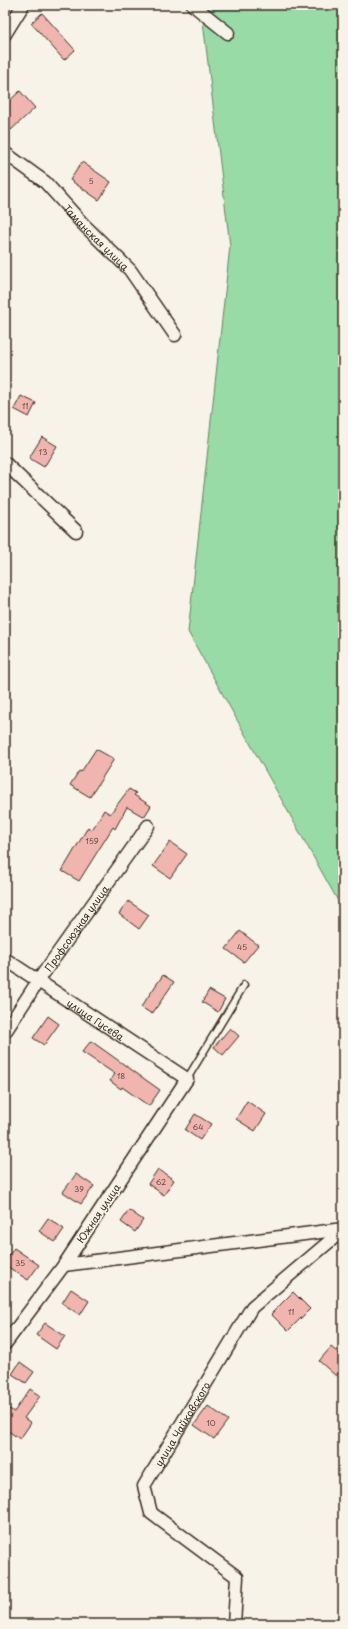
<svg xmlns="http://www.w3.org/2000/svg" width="348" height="1629" font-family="'Playpen Sans',sans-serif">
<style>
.green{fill:#98dba6;stroke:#6a8262}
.building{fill:#f0b5af;stroke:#3b2a1e}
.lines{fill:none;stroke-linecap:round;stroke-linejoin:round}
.lane-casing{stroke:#3b2a1e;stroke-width:9}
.street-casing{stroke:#3b2a1e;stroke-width:15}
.lane{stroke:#f7f3e8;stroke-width:6}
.street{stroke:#f7f3e8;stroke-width:12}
.labels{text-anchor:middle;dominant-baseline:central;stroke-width:3.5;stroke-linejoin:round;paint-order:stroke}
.number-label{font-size:8px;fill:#684d42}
.street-label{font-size:10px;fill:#3b2a1e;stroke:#f7f3e8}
</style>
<rect width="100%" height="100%" fill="#f7f3e8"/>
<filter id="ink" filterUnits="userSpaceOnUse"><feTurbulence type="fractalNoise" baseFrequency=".025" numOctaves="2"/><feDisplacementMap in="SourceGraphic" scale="8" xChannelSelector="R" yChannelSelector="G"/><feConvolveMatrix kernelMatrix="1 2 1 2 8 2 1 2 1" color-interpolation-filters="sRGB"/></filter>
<g filter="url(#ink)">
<polygon class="green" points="201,5 343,5 343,910 188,632 230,246"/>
<g class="building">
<polygon points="42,13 75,50 64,60 31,23"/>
<polygon points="20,91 35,108 11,130 5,123 5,105"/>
<polygon points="82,162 111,182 99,200 70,180"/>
<polygon points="21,396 36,403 29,417 14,409"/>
<polygon points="42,437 57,446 44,467 29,458"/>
<polygon points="96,749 114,759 90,797 70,785 79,771 81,772"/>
<polygon points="129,789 136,793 134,795 151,806 144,817 127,807 115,829 113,827 79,881 62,871 88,827 92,830 104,810 110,814"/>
<polygon points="170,842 187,854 170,878 153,866"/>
<polygon points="128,901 149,915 139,929 119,914"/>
<polygon points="240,931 258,945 244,962 226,949"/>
<polygon points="163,975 174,982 152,1014 141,1007"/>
<polygon points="209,990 225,999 218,1012 202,1002"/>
<polygon points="48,1016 59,1024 44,1045 33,1038"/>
<polygon points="230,1028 239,1036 223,1055 214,1047"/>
<polygon points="91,1041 160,1090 149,1106 122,1087 121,1089 110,1081 115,1074 82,1052"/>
<polygon points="247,1101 266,1114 255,1131 236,1119"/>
<polygon points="195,1114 211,1124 200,1140 185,1130"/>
<polygon points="158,1169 174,1180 164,1195 148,1184"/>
<polygon points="76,1174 94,1186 81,1204 63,1192"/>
<polygon points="129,1210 143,1220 135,1232 121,1222"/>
<polygon points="48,1218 64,1229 55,1242 39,1231"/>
<polygon points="14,1248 39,1265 28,1280 5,1265 5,1261"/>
<polygon points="71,1289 89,1301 80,1315 62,1303"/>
<polygon points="293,1292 310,1309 288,1331 271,1314"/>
<polygon points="45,1323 65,1336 56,1349 36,1335"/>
<polygon points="331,1347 343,1357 343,1368 336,1376 319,1361"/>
<polygon points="20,1362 34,1372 26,1383 12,1374"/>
<polygon points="30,1389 40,1396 24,1418 31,1423 20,1439 5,1429 5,1406 14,1412"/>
<polygon points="208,1406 228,1420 214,1439 194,1425"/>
</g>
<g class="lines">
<defs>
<polyline id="lane" points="187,1079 244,985"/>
<g id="street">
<polyline points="193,5 228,33"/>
<polyline points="5,34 23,5"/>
<path id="s1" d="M5 153 45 182 83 224 130 270 175 335"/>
<polyline points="5,463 76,531"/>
<path id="s2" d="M5 959 187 1079 64 1265 5 1344"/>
<path id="s3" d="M5 1032 38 981 148 826"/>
<polyline points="64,1265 343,1229"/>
<path id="s4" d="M234 1624 237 1577 151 1513 144 1486 252 1307 343 1230"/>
</g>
</defs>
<use href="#lane" class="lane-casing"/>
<use href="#street" class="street-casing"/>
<use href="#lane" class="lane"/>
<use href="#street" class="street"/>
</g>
</g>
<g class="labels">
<g class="number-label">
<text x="91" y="181">5</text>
<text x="25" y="406">11</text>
<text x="43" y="452">13</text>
<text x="92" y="841">159</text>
<text x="242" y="947">45</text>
<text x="121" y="1076">18</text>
<text x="198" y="1127">64</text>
<text x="161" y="1182">62</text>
<text x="79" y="1189">39</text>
<text x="20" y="1263">35</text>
<text x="291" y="1312">11</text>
<text x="211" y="1423">10</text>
</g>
<g class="street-label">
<text stroke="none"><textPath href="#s1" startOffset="125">Таманская улица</textPath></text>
<text stroke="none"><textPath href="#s3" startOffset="126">Профсоюзная улица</textPath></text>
<text stroke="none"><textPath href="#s2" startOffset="109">улица Гусева</textPath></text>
<text transform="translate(98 1213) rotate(-56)">Южная улица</text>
<text stroke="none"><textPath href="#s4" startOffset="255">улица Чайковского</textPath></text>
</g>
</g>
<rect width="348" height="1629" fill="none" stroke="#f7f3e8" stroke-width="20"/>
<rect x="10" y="10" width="328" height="1609" fill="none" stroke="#3b2a1e" stroke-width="1.5" filter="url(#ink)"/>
</svg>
